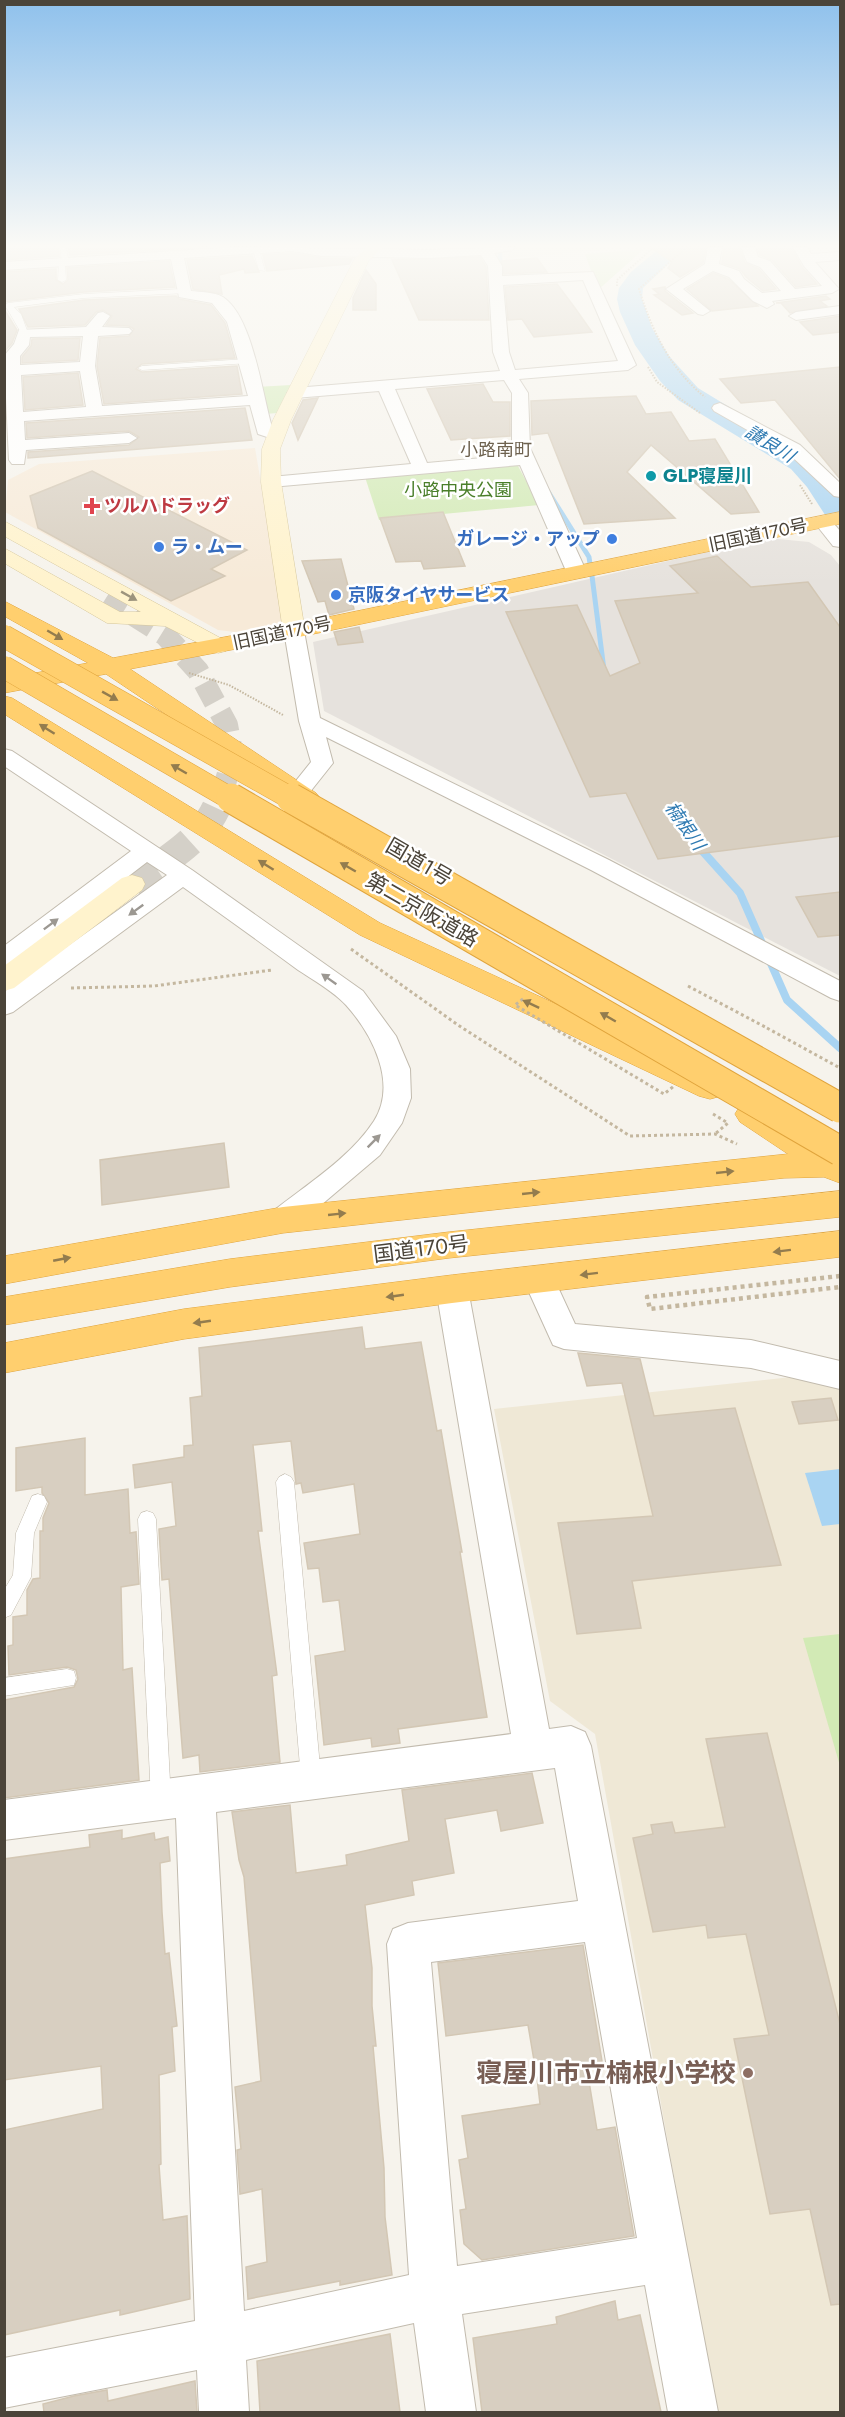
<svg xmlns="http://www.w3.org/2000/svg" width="845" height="2417" font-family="Jost,'Noto Sans JP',sans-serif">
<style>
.commercial{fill:#f7ead8}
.industrial{fill:#e6e2dd}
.education{fill:#efe8d6}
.green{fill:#d2eab5}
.water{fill:#a9d4f2}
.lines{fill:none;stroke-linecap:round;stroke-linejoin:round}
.stream-far2{stroke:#a9d4f2;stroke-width:4.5}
.stream-far1{stroke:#a9d4f2;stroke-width:5}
.stream{stroke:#a9d4f2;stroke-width:8}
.river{fill:#a9d4f2;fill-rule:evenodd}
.building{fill:#d8cfc1;stroke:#d3c7b4;stroke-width:1.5}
.secondary-tunnel-far1{stroke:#d4d0c8;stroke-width:22;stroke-dasharray:22 11;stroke-linecap:butt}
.secondary-tunnel{stroke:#d4d0c8;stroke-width:29;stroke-dasharray:29 14;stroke-linecap:butt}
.lane-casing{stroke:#c2bbae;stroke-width:1}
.street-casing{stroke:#c2bbae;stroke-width:2}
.secondary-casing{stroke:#d6c79b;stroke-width:1}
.highway-casing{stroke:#e0a43c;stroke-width:1}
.path-far2{stroke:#c4b79f;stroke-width:2;stroke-dasharray:1.5 1.5;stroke-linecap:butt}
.path-far1{stroke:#c4b79f;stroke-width:3;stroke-dasharray:3 3;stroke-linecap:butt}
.path{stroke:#c4b79f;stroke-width:4.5;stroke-dasharray:4 4;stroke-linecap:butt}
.lane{fill:#fff;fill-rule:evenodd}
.street{fill:#fff;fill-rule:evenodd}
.secondary{fill:#fff3cd;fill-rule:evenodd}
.highway{fill:#ffcf6e;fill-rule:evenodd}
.highway-bridge-far1-casing{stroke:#e0a43c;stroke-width:23;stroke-linecap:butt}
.highway-bridge-casing{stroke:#e0a43c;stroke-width:31;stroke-linecap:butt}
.path-bridge{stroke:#c4b79f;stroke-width:3;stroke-dasharray:3 3;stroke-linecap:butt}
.highway-bridge-far1{stroke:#ffcf6e;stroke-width:22}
.highway-bridge{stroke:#ffcf6e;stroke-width:29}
.oneway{fill:#9c937c}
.oneway2{fill:#937c4e}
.oneway3{fill:#9c9892}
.culture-dot{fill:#0f9aa8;stroke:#fff;stroke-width:2}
.health-dot{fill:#e0444e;stroke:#fff;stroke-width:2}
.shop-dot{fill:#3f7fe0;stroke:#fff;stroke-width:2}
.education-dot{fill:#8d6e63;stroke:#fff;stroke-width:2}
.labels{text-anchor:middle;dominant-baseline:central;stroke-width:5;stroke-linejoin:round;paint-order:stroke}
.far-water-label{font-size:18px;font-style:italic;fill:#2e7ab2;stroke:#fff}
.far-neighbourhood-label{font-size:18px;fill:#6e6250;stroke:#fff}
.far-culture-label{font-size:18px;font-weight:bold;fill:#0d838f;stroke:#fff;text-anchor:start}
.far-park-label{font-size:18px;fill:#4a7f2a;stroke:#fff}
.far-health-label{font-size:18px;font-weight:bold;fill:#be3a42;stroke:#fff;text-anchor:start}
.far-street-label{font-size:18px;fill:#4b4439;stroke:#fff}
.far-shop-label{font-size:18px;font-weight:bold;fill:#366cbe;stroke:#fff;text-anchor:start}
.street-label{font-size:21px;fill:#4b4439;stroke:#fff}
.near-education-label{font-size:26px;font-weight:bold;fill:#785e54;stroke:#fff;text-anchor:end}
</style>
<rect width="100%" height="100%" fill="#f6f3ec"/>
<polygon class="commercial" points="255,448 284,618 278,624 235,632 218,630 5,512 8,480 39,464"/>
<polygon class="industrial" points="768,538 809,542 831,555 840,566 840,976 324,711 313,642"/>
<g class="education">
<polygon points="512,247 603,247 606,250 507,258"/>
<polygon points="810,1375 840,1385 840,2412 716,2412 595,1734 550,1701 494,1409"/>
</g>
<g class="green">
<polygon points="644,249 598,290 585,254"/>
<polygon points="291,385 278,413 264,414 256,387"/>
<polygon points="508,463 518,466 539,505 379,520 365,477"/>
<polygon points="840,1634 840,1766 803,1638"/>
</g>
<polygon class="water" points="840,1469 840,1524 822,1526 805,1473"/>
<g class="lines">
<polyline class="stream-far2" points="500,247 500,272"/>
<g class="stream-far1">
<polyline points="549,493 589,557 590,564"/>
<polyline points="592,576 604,670"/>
</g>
<polyline class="stream" points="697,845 740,893 787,1000 840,1048"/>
<polygon class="river" points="661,247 686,247 643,288 642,299 652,328 669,356 698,388 811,457 840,492 840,523 829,521 807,487 791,469 678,400 660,381 635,345 620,312 617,299 619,288 631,272"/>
</g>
<g class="building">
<polygon points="4,247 58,247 59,256 4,260"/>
<polygon points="68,247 82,247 82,249 208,247 70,255"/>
<polygon points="650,247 706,247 703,263 680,277 668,268 672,262"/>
<polygon points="724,247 739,247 745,263 759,269 776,289 763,291 746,277 740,269 722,263"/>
<polygon points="757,247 791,247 802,267 817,284 796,287 772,260 760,255"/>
<polygon points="292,253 321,258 352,259 349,264 267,271 263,255"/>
<polygon points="252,256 259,272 245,273 244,269 219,275 222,294 193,289 187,260"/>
<polygon points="480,257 486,267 489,320 419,320 392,260"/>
<polygon points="537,258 547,272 504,274 501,261"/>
<polygon points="169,261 175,287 84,292 4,302 4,272 56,269 56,280 63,284 68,280 67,268"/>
<polygon points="366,270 376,284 376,310 353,310 353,298"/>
<polygon points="713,273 728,279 758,306 712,311 687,289"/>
<polygon points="557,284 575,308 592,332 534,337 522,319 508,320 505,287"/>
<polygon points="665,287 665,291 693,313 682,315 654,295 659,294 653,289"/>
<polygon points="176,296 179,299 211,305 225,323 235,358 142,364 136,369 142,372 237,366 242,394 104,404 97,366 100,338 129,336 134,329 129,326 106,325 112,316 103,310 96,312 85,325 28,327 19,309 84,300"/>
<polygon points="826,296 830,299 820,301 827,306 790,313 781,303 776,303"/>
<polygon points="4,309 17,330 12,343 4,352"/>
<polygon points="840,316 840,332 813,335 800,322"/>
<polygon points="80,338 78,360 22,363 22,357 31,346 32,339"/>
<polygon points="840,367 840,479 775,400 741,403 720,379"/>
<polygon points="78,373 83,405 25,410 23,377"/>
<polygon points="483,384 493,402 510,402 510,436 451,440 427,389"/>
<polygon points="636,396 646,414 671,412 689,441 715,439 759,512 731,514 651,445 627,472 675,518 584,524 548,433 532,435 531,401"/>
<polygon points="318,398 298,440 292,423 303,400"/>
<polygon points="245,408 252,440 28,458 28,452 129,445 139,437 129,431 27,438 26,423"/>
<polygon points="92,471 247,550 211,569 225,576 171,601 38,528 30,496"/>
<polygon points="443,512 465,566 424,569 421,561 396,562 380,518"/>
<polygon points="717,556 751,587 808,582 840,627 840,836 658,859 626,793 590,797 506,612 577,605 610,676 640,663 615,601 698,593 670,566"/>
<polygon points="341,559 354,609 329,615 325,601 318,602 302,561"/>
<polygon points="359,627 363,642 338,645 334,632"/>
<polygon points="840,892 840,935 818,937 796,897"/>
<polygon points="224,1143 229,1187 102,1205 100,1160"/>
<polygon points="362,1327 365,1349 421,1342 437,1431 441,1430 462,1552 460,1552 487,1717 398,1729 400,1743 372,1747 371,1738 324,1745 315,1656 345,1651 339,1600 323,1602 319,1568 308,1569 304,1543 360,1534 354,1484 303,1493 301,1483 296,1484 291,1441 253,1445 262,1531 258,1531 277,1675 272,1676 280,1762 200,1772 199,1755 183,1758 169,1579 162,1580 159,1529 176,1526 172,1482 135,1488 133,1465 184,1457 184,1446 193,1445 190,1398 202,1396 199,1348"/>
<polygon points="578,1353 640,1359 654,1416 735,1408 781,1565 632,1581 641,1628 577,1634 558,1523 653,1516 622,1383 587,1386"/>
<polygon points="831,1398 838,1420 799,1424 792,1402"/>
<polygon points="85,1438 85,1495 128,1489 130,1533 136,1532 139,1584 121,1587 123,1670 132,1668 139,1780 4,1798 4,1700 74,1687 78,1679 76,1670 67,1667 9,1675 8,1646 13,1645 13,1617 27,1615 27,1590 33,1579 40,1578 40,1531 43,1531 43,1518 49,1503 42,1493 42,1487 16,1491 16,1448"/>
<polygon points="767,1733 840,2024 840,2304 831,2305 810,2209 770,2214 734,2039 769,2035 746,1934 708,1938 706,1925 653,1932 633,1838 653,1834 651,1825 672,1822 675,1833 725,1827 706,1739"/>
<polygon points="532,1773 543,1823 501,1831 497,1810 445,1819 454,1873 412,1881 414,1895 365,1905 372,1968 372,2006 376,2046 373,2046 384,2168 385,2217 392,2275 340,2285 340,2281 248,2299 246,2267 267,2262 262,2189 240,2194 237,2150 241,2149 235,2087 261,2081 244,1877 239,1860 232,1812 290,1805 296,1873 347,1865 346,1855 409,1841 402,1790"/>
<polygon points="122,1830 122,1839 154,1833 155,1840 168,1837 170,1861 160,1863 162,1912 165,1954 169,1953 177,2026 172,2027 175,2071 159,2075 161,2164 159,2165 163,2220 187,2216 190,2299 120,2315 120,2310 4,2335 4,2130 103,2109 101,2066 4,2080 4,1859 90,1847 89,1835"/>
<polygon points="583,1945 602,2061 586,2063 597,2130 615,2127 634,2236 482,2260 464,2244 460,2210 466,2209 459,2160 468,2158 462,2116 540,2104 537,2078 528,2025 446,2036 438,1963"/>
<polygon points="615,2301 618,2320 640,2315 661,2412 482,2412 473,2338 557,2324 556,2317"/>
<polygon points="390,2334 400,2412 260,2412 257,2361"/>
<polygon points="195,2381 197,2412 44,2412 43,2404 74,2396 107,2390 108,2401"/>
</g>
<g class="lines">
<polyline class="secondary-tunnel-far1" points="106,598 165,635 198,671 227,725 233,757 220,800"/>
<path class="secondary-tunnel" d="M132 884C165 860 207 839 220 798"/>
<defs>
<g id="lane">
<polygon points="60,247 66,247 69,263 65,265 66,280 62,282 58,280 59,263 62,261"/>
<polygon points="256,248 259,250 265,271 259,270 253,250"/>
<path d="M184 289 187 293 84 298 14 307 21 314 28 333 24 335C18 331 12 314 4 305L8 303 84 294Z"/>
<polygon points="246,359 249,359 249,363 142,370 138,368 142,366"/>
<polygon points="285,1474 291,1477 294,1482 321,1778 318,1785 311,1788 304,1785 301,1778 276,1482 279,1477"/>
<polygon points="38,1494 44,1496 47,1502 34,1533 31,1577 11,1615 4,1618 4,1590 13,1575 16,1533 32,1496"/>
<polygon points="147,1511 153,1513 156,1519 171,1800 168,1807 161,1810 154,1807 151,1800 138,1519 141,1513"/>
<polygon points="67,1669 74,1671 76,1678 74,1685 4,1696 4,1678"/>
</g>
<g id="street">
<path d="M236 247 429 250 515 247 513 250 494 253 502 266V276L593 272 636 365 628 370 519 379 528 393 530 448 587 573 584 577H570L567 573 520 465 271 487 262 482 271 477 411 464 379 391 295 398 287 393 295 388 500 371 493 352 488 266 481 255 429 258 321 256 292 251 184 258 191 291C200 292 214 292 223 297 253 317 262 394 272 427L284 435 282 439 276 440 258 434 250 405 24 421 25 440 129 433 137 438 129 443 26 450 24 464H12L9 460 4 356 14 344 19 330 86 327 98 313 103 312 110 316 102 327 129 328 132 331 129 334 98 336 95 366 102 406 248 396 227 322 212 303 179 297 171 259 4 270V262ZM583 280 618 361 515 370 509 352 503 285ZM83 336 80 362 20 365V356L29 345 30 337ZM80 371 86 407 23 412 21 375ZM504 380 512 393V448L515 455 427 463 395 389Z"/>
<polygon points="708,247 722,247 719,264 739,271 744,279 762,293 781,291 760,267 747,262 741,247 755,247 758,257 770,261 795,289 822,286 804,266 793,247 807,247 811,254 840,252 840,260 815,262 839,289 832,293 772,301 774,304 767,308 753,301 729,277 713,271 683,289 710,311 703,315 698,314 666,289 705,264"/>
<polygon points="840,306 840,314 796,320 789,316 796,312"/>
<polygon points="720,403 800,445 840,483 840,497 834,496 788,453 714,411 712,408 714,405"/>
<polygon points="823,517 829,518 840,531 840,547 833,546 814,522"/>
<polygon points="294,625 301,627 304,631 320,718 609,860 840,981 840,1001 831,998 591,870 326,737 333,763 306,797 290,797 287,792 311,762 299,721 284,631 287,627"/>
<path d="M4 749 12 751 192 870 363 991 396 1036 410 1069 411 1098 402 1123 380 1155 294 1228 283 1232 272 1228 268 1220 272 1212C306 1185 350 1158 374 1121 398 1083 372 1034 346 1005 333 991 313 980 298 970 260 942 221 914 183 887L13 1012 4 1015V992L167 875 147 862 13 965 4 967V946L131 851 4 766Z"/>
<polygon points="539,1266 550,1270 575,1324 751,1340 840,1361 840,1389 751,1368 564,1349 553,1345 523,1279 528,1270"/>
<path d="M452 1276 463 1280 468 1289 549 1729 571 1726 585 1732 591 1746 718 2412H668L645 2285 462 2314 476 2412H426L414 2323 246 2360 249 2412H199L197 2370 4 2408V2358L195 2321 176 1818 4 1840V1800L511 1734 436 1289 441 1280ZM555 1768 578 1901 408 1923 393 1929 387 1944 409 2275 244 2311 216 1812ZM585 1942 637 2238 457 2266 431 1962Z"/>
</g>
<g id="secondary">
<polygon points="367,247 384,247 369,260 291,420 280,449 281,482 305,631 302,636 286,636 283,631 261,482 262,449 273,420 355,258"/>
<polygon points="4,521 226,641 229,646 226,651 218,653 165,626 107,623 4,563 4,548 120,612 141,612 4,536"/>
<polygon points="132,875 142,878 145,884 142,890 14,988 4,991 4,966 122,878"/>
</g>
<g id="highway">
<polygon points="840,512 840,524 294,638 130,669 316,793 320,798 316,803 307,806 298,803 106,674 4,693 4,679 88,663 4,616 4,601 113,658 294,624"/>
<polygon points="4,696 12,698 380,923 721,1080 725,1088 721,1096 710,1099 699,1096 360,935 4,714"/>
<polygon points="751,1103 762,1106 840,1154 840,1183 824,1177 784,1178 283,1233 4,1284 4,1256 283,1207 788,1154 740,1122 735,1114 740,1106"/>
<polygon points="840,1191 840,1217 449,1258 230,1287 4,1325 4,1297 230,1259 449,1232"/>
<polygon points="840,1231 840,1257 452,1303 184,1339 4,1373 4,1343 184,1309 452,1275"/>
</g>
</defs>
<use href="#lane" class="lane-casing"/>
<use href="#street" class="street-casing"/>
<use href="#secondary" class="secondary-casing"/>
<use href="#highway" class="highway-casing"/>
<g class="path-far2">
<path d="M687 247 639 289C652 331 670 369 705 397"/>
<polyline points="617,286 617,280 654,247"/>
<polyline points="648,367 657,382 700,413"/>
<polyline points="800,485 812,504"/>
<polyline points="189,673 229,685 283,715"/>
</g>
<g class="path-far1">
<polyline points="351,949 458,1025 630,1136 715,1134 737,1144"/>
<polyline points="71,988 154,986 272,970"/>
<polyline points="767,1028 840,1068"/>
<polyline points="713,1114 728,1123 715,1134"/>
</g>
<polyline class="path" points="840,1276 647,1297 650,1309 840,1287"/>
<use href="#lane" class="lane"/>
<use href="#street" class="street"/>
<use href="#secondary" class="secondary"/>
<use href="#highway" class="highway"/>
<defs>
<g id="highway-bridge-far1">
<polyline points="4,636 294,800"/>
<polyline points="4,667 233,800"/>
</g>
<g id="highway-bridge">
<polyline points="231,798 840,1151"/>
<polyline points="291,798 840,1108"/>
</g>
</defs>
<use href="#highway-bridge-far1" class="highway-bridge-far1-casing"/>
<use href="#highway-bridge" class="highway-bridge-casing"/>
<g class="path-bridge">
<polyline points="688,986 767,1028"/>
<polyline points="523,999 515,1005 664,1094 674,1086"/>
</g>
<use href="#highway-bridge-far1" class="highway-bridge-far1"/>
<use href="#highway-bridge" class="highway-bridge"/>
</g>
<defs><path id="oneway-solid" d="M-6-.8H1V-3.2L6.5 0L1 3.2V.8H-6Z" transform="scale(1.5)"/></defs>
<use class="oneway" href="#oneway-solid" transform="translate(129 596) rotate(29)"/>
<g class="oneway2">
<use href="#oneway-solid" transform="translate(55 635) rotate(30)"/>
<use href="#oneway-solid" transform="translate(110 696) rotate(29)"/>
<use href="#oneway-solid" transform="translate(47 729) rotate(-148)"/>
<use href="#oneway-solid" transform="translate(179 769) rotate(-150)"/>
<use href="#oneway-solid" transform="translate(266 865) rotate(-148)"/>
<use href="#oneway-solid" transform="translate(348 867) rotate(-150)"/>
<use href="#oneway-solid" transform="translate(531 1004) rotate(-155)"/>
<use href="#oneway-solid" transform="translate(608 1017) rotate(-150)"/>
<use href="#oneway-solid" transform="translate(725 1172) rotate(-6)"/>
<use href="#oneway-solid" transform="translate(531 1193) rotate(-6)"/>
<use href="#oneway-solid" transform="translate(337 1214) rotate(-6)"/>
<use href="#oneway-solid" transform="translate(782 1251) rotate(173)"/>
<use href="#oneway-solid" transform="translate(62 1259) rotate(-11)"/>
<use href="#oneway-solid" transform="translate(589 1274) rotate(173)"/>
<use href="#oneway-solid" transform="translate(395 1296) rotate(172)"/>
<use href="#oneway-solid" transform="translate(202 1322) rotate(172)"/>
</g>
<g class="oneway3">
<use href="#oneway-solid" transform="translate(136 910) rotate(144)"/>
<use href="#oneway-solid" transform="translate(51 924) rotate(-37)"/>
<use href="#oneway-solid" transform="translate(329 979) rotate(-145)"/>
<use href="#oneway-solid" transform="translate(374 1141) rotate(-45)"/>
</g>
<linearGradient id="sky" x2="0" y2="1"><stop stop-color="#8fc1ec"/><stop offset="0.42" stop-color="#fbfaf6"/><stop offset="1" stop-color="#fbfaf6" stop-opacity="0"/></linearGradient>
<rect width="845" height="585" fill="url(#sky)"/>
<circle class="culture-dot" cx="651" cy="476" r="6"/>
<path class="health-dot" d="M89 497h6v6h6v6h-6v6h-6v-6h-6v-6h6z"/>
<g class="shop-dot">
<circle cx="612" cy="539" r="6"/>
<circle cx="159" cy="547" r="6"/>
<circle cx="336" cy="595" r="6"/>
</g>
<circle class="education-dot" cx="748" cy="2073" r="6"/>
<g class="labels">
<g class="far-water-label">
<text transform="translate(770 444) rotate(31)">讃良川</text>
<text transform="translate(685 826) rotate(55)">楠根川</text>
</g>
<g class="far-neighbourhood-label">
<text x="496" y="450">小路南町</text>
</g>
<g class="far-culture-label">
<text x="663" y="476">GLP寝屋川</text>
</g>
<g class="far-park-label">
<text x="458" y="490">小路中央公園</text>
</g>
<g class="far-health-label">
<text x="104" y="506">ツルハドラッグ</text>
</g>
<g class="far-street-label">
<text transform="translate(758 535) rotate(-12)">旧国道170号</text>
<text transform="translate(282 633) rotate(-12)">旧国道170号</text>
</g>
<g class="far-shop-label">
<text x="600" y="539" text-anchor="end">ガレージ・アップ</text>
<text x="171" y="547">ラ・ムー</text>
<text x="348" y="595">京阪タイヤサービス</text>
</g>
<g class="street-label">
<text transform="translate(419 862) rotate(30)">国道1号</text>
<text transform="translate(422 910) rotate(30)">第二京阪道路</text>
<text transform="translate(421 1249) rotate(-7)">国道170号</text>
</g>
<g class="near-education-label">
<text x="736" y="2073">寝屋川市立楠根小学校</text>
</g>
</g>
<rect width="845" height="2417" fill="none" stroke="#4b4439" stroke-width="12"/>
</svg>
